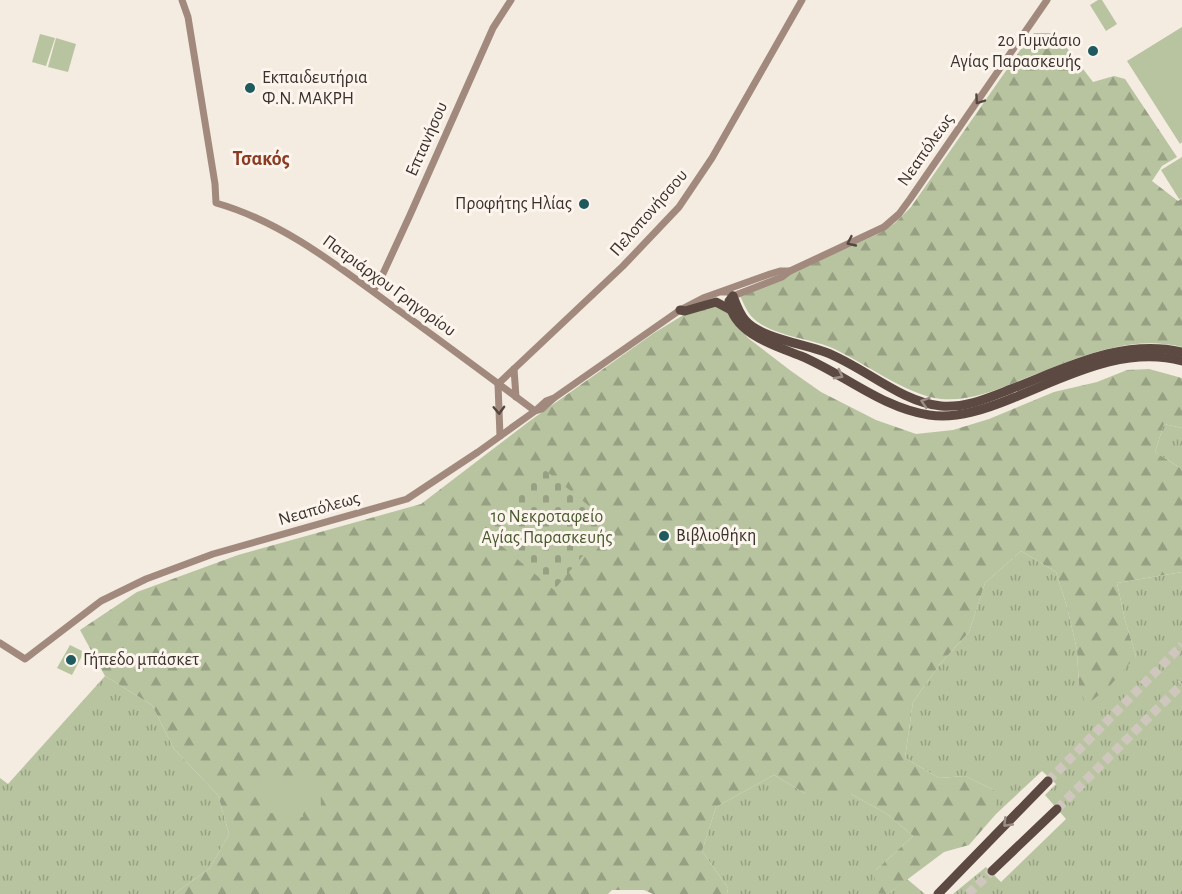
<svg xmlns="http://www.w3.org/2000/svg" width="1182" height="894" font-family="'Alegreya Sans',sans-serif">
<style>
.grass{fill:url(#grass-tufts)}
.forest{fill:url(#forest-firs)}
.cemetery{fill:url(#cemetery-stones)}
.pitch{fill:#b8c4a0}
.lines{fill:none;stroke-linecap:round;stroke-linejoin:round}
.highway-tunnel{stroke:#cfc6bd;stroke-width:9;stroke-dasharray:9 4.5;stroke-linecap:butt}
.secondary{stroke:#a18a7d;stroke-width:7}
.highway{stroke:#5c4a42;stroke-width:9}
.oneway{stroke:#544640}
.oneway2{stroke:#9c8e87}
.poi-dot{fill:#1f5a5e;stroke:#fbf5ee;stroke-width:2}
.labels{text-anchor:middle;dominant-baseline:central;stroke-width:6;stroke-linejoin:round;paint-order:stroke}
.poi-label{font-size:18px;fill:#3b302b;stroke:#fbf5ee;text-anchor:start}
.street-label{font-size:18px;fill:#3b302b;stroke:#fbf5ee}
.park-label{font-size:18px;fill:#4a5a2e;stroke:#fbf5ee}
.neighbourhood-label{font-size:20px;font-weight:bold;fill:#8c3b22;stroke:#fbf5ee}
</style>
<defs>
<pattern id="grass-tufts" width="24" height="20" patternUnits="userSpaceOnUse" patternTransform="scale(1.5)"><rect width="24" height="20" fill="#b8c4a0"/><path d="M3 7l-1-3M5 7V3M7 7l1-3M15 17l-1-3M17 17v-4M19 17l1-3" fill="none" stroke="#97a083"/></pattern>
<pattern id="forest-firs" width="22" height="20" patternUnits="userSpaceOnUse" patternTransform="scale(1.5)"><rect width="22" height="20" fill="#b8c4a0"/><path d="M5 1l3.5 6h-7zM16 11l3.5 6h-7z" fill="#97a083"/></pattern>
<pattern id="cemetery-stones" width="16" height="16" patternUnits="userSpaceOnUse" patternTransform="scale(1.5)"><rect width="16" height="16" fill="#b8c4a0"/><path d="M2 7V4a2 2 0 0 1 4 0v3zM10 15v-3a2 2 0 0 1 4 0v3z" fill="#97a083"/></pattern>
</defs>
<rect width="100%" height="100%" fill="#f4ebe1"/>
<g class="grass">
<polygon points="1164,424 1182,428 1182,469 1155,452"/>
<polygon points="1021,551 1056,572 1067,607 1077,650 1079,687 1136,656 1125,620 1117,583 1182,572 1182,894 953,894 986,867 1001,882 1066,819 1045,795 1056,784 1042,771 996,814 996,791 965,776 939,778 905,758 913,702 940,664 969,632 985,583"/>
<polygon points="105,676 152,705 174,749 218,795 229,834 210,868 174,894 0,894 0,778 8,784"/>
<polygon points="774,775 806,794 851,794 887,814 913,836 876,870 888,894 907,879 925,894 727,894 728,888 702,851 716,807"/>
</g>
<g class="forest">
<path d="M1034 33H1053L1063 43 1093 82 1114 76 1125 79 1177 157 1162 166 1152 181 1178 201 1182 198V347C1124 333 1069 362 1016 382 991 392 969 401 941 399 908 396 862 361 830 347 807 338 768 335 751 316 746 310 743 302 740 296L878 234 895 223 911 207 1026 42Z"/>
<polygon points="715,305 725,309 748,338 791,371 821,392 876,420 916,434 953,430 989,419 1054,392 1097,382 1127,370 1149,369 1182,378 1182,428 1164,424 1155,452 1182,469 1182,572 1117,583 1125,620 1136,656 1108,688 1086,705 1079,687 1077,650 1067,607 1056,572 1021,551 985,583 969,632 940,664 913,702 905,758 939,778 965,776 996,791 996,814 969,845 944,852 888,894 873,893 876,870 913,836 887,814 851,794 806,794 774,775 716,807 702,851 728,888 727,894 653,894 644,890 612,890 608,894 174,894 210,868 229,834 218,795 174,749 152,705 105,676 80,630 137,592 238,555 421,504 531,420 654,333 685,314"/>
</g>
<polygon class="cemetery" points="540,466 610,523 554,590 485,532"/>
<g class="pitch">
<polygon points="1098,0 1102,0 1117,24 1106,31 1090,5"/>
<polygon points="1182,27 1182,142 1180,144 1127,61"/>
<polygon points="40,34 55,38 46,66 32,62"/>
<polygon points="56,38 76,44 68,72 48,67"/>
<polygon points="1182,157 1182,198 1179,199 1161,170"/>
<polygon points="70,645 84,652 72,675 57,668"/>
<polygon points="303,777 320,777 321,807 303,807 303,817 281,817 280,813 264,813 263,779 302,779"/>
</g>
<g class="lines">
<g class="highway-tunnel">
<polyline points="1048,781 1182,645"/>
<polyline points="1057,809 1182,684"/>
<polyline points="968,894 992,871"/>
</g>
<g class="secondary">
<polyline points="373,291 381,278 410,215 493,28 511,0"/>
<polyline points="722,292 728,292 733,296 782,277 790,271 884,227 899,214 910,199 1047,0"/>
<polyline points="514,369 516,397"/>
<polyline points="498,384 623,266 679,207 712,158 802,0"/>
<polyline points="498,384 500,436"/>
<polyline points="554,398 546,401 535,411 542,409 554,398 680,310 703,298 770,274 780,271 790,271"/>
<path d="M0 643 25 659 101 601 146 579 213 554 407 499 478 452 535 411C488 376 441 341 394 307 339 267 283 222 216 203L215 184 188 17 182 0"/>
</g>
<g class="highway">
<path d="M733 296 729 301C733 334 776 346 801 356 844 374 882 408 929 415 958 419 986 409 1013 398 1066 377 1124 345 1182 361"/>
<path d="M733 296C736 304 739 313 745 320 760 338 804 344 825 352 863 366 900 402 941 406 966 408 988 398 1011 389 1066 368 1122 338 1182 352"/>
<polyline points="680,310 685,311 716,302 731,310"/>
<polyline points="992,871 1057,809"/>
<polyline points="938,894 1048,781"/>
</g>
</g>
<defs><path id="oneway-chevron" d="M-2-3.5L2.5 0L-2 3.5" fill="none" stroke-width="1.6" stroke-linecap="round" stroke-linejoin="round" transform="scale(1.5)"/></defs>
<g class="oneway">
<use href="#oneway-chevron" transform="translate(979 100) rotate(125)"/>
<use href="#oneway-chevron" transform="translate(851 242) rotate(155)"/>
<use href="#oneway-chevron" transform="translate(499 410) rotate(88)"/>
</g>
<g class="oneway2">
<use href="#oneway-chevron" transform="translate(839 375) rotate(28)"/>
<use href="#oneway-chevron" transform="translate(925 402) rotate(-162)"/>
<use href="#oneway-chevron" transform="translate(1007 823) rotate(134)"/>
</g>
<g class="poi-dot">
<circle cx="1093" cy="51" r="6"/>
<circle cx="250" cy="88" r="6"/>
<circle cx="584" cy="204" r="6"/>
<circle cx="664" cy="536" r="6"/>
<circle cx="71" cy="660" r="6"/>
</g>
<g class="labels">
<g class="poi-label">
<text x="1081" y="41" text-anchor="end">2ο Γυμνάσιο<tspan x="1081" dy="21">Αγίας Παρασκευής</tspan></text>
<text x="262" y="78">Εκπαιδευτήρια<tspan x="262" dy="21">Φ.Ν. ΜΑΚΡΗ</tspan></text>
<text x="572" y="204" text-anchor="end">Προφήτης Ηλίας</text>
<text x="676" y="536">Βιβλιοθήκη</text>
<text x="83" y="660">Γήπεδο μπάσκετ</text>
</g>
<g class="street-label">
<text transform="translate(427 139) rotate(-66)">Επτανήσου</text>
<text transform="translate(926 150) rotate(-55)">Νεαπόλεως</text>
<text transform="translate(649 213) rotate(-49)">Πελοπονήσσου</text>
<text transform="translate(389 286) rotate(36)">Πατριάρχου Γρηγορίου</text>
<text transform="translate(319 509) rotate(-16)">Νεαπόλεως</text>
</g>
<g class="park-label">
<text x="547" y="517">1ο Νεκροταφείο<tspan x="547" dy="21">Αγίας Παρασκευής</tspan></text>
</g>
<g class="neighbourhood-label">
<text x="261" y="159">Τσακός</text>
</g>
</g>
</svg>
